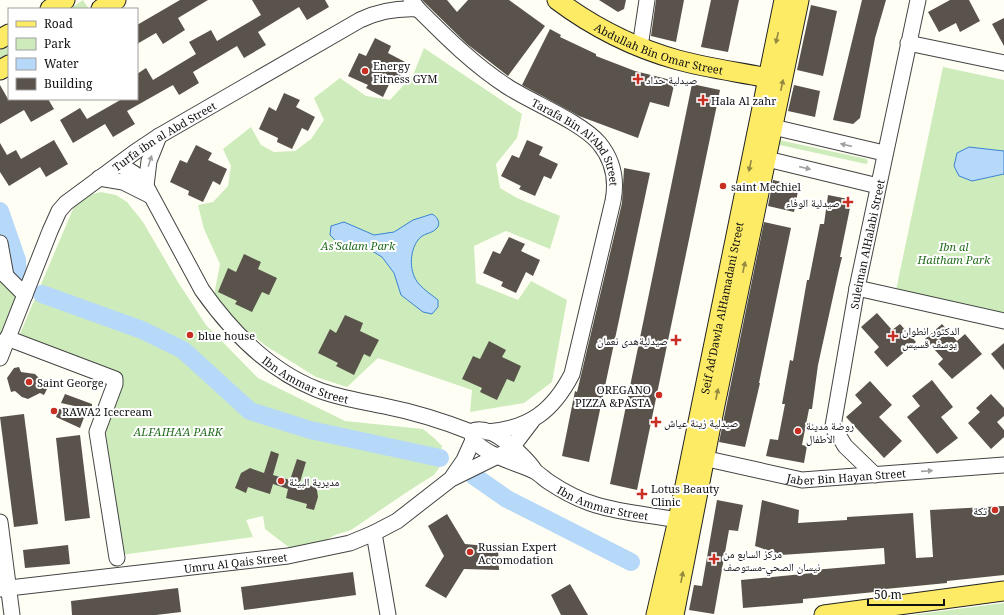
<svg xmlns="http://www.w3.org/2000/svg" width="1004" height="615" font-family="'Noto Serif','Noto Naskh Arabic',serif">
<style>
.green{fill:#ceecbb}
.water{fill:#b6d8f9;stroke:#3a83d3}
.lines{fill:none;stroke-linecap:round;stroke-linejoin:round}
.river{stroke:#b6d8f9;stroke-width:18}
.building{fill:#5a534c}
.minor-casing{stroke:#444;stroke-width:17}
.major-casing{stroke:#222;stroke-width:21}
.minor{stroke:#fff;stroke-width:15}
.major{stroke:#fdeb66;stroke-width:19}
.oneway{fill:#938940}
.oneway2{fill:#a0a0a0}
.poi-dot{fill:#c82e21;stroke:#fff;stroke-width:1.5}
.labels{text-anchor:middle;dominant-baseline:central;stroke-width:4;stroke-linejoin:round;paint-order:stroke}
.street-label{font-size:11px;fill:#111;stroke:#fff}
.poi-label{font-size:11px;fill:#111;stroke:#fff;text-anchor:start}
.park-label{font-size:11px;font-style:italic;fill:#236d1d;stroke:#fff}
</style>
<rect width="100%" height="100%" fill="#fffef4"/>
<g class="green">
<polygon points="83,0 89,9 69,9"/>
<polygon points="9,45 9,58 0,63 0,50"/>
<polygon points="424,48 522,114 517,138 496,164 500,188 517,198 560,216 550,249 506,231 474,246 476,283 518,300 531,281 567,300 552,382 524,403 470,412 472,390 378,358 347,387 316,377 266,346 236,322 214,295 220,264 204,229 198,205 213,202 228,186 231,166 223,149 251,127 261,145 274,152 295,151 311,139 324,120 314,98 340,78 366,96 390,100 413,75"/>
<polygon points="943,67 1004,80 1004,313 896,290"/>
<polygon points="779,140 867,159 868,162 866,164 780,145"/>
<polygon points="101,192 116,195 127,202 143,222 178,282 206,325 258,378 345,421 423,429 434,438 442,446 441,452 307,423 261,407 256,420 317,439 430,459 441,465 434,475 407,492 351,530 335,535 319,544 291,549 265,529 263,516 246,520 253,537 121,555 105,427 122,375 19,336 73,209 84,196"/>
<polygon points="0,263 18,290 2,333 0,333"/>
<polygon points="1004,603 1004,615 911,615"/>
</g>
<g class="water">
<polygon points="969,147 1004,151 1004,174 972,181 959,176 954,166 957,153"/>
<path d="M432 214C437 216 442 224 436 229 431 234 423 233 418 240 409 252 409 273 419 284 424 290 432 295 438 300V307L432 314 423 312 401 295 394 273 382 257 372 251 354 243 337 242 330 235 331 226 344 222 374 235 394 232 413 220Z"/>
</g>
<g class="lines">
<g class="river">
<polyline points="0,211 17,260 18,276"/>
<polyline points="42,294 142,330 183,350 250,411 310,430 440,458"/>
<polyline points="474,476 507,499 631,562"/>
</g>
</g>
<g class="building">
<polygon points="180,0 208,0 178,18 185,30 163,44 156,33 137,44 137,25"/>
<polygon points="252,0 325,0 329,7 307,20 299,7 258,32 266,45 244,58 237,46 193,72 199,83 179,95 173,85 127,111 135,124 113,137 105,124 73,143 60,120 80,108 87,119 122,99 137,99 137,74 146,68 153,80 196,54 189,42 211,30 217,41 261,15"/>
<polygon points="422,0 447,0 457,12 468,0 509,0 545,26 508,76 467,44"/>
<polygon points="599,0 626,0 624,9 618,12"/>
<polygon points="656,0 684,0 676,42 651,36"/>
<polygon points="711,0 739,0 728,52 701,47"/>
<polygon points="862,0 886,0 875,38 860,118 853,124 833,120"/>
<polygon points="950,0 969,0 980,21 960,32 956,23 939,32 928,12"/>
<polygon points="811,5 837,11 823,76 797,70"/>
<polygon points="1004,18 1004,46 992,24"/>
<polygon points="550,29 561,35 560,37 596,54 596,56 635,71 675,81 669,107 650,102 638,138 579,116 522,85"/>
<polygon points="375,38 391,46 388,53 407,63 399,79 393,76 383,97 366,88 368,85 348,76 359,53 366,56"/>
<polygon points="692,84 720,90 637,490 610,484"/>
<polygon points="0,85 8,99 48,99 54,109 31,122 24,110 0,124"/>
<polygon points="794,85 820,91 815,117 788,111"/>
<polygon points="284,93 300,100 296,107 315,117 308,131 302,128 292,149 277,142 278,138 259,129 269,107 276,111"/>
<polygon points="54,140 68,164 46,177 40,167 9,186 0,172 0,143 7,155 16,150 21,159"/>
<polygon points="527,140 543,147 539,155 558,164 551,179 544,176 535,196 519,189 521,186 501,176 512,155 519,158"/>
<polygon points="196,145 212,153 208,160 227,169 220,185 213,181 203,202 188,195 189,191 170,182 180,160 187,163"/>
<polygon points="624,168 650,173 589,462 562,456 575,391 577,392 622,203"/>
<polygon points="773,180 799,186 794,212 768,206"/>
<polygon points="828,195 848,199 851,203 840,257 842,257 838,274 818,365 812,409 809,409 802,445 807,446 804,463 766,456 770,439 778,440 785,404 782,404 790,360 793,361 807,280 809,280 820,224 824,224"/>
<polygon points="764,222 791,228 759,383 760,383 745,447 719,442"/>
<polygon points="509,237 525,244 521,251 540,260 533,276 526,272 516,293 501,286 503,282 483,273 493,251 500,254"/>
<polygon points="244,254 261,262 258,269 277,278 269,295 262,292 252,312 235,304 237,301 218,292 228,268 236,272"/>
<polygon points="877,313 892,330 900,324 916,342 887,367 874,352 879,347 861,327"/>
<polygon points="345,315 363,323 360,331 379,340 370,357 364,354 354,375 336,366 338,363 318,353 330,329 336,333"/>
<polygon points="942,324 957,341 965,334 982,354 952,379 938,364 943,359 925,339"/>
<polygon points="489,341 506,350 502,357 521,366 514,382 507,379 497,400 480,392 482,388 462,379 473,356 480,359"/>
<polygon points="1004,343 1004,370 991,354"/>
<polygon points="19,367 21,372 35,374 40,379 42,385 48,387 44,395 40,393 28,399 22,397 15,391 11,392 7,378 14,368"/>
<polygon points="932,380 953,407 941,417 958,438 937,454 907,417 920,406 912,396"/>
<polygon points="870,381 892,405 879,417 902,441 884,458 846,417 862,403 855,395"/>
<polygon points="65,394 92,404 92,408 88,407 80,428 56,417 59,409 79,407 61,403"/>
<polygon points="991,394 1004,408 1004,416 997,422 1004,430 1004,437 991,449 968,423 980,412 976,408"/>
<polygon points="24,414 38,524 14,527 0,417"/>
<polygon points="80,435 90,518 65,521 56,438"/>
<polygon points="271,451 279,454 273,475 290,480 297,459 306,462 300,482 316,487 317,490 318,497 314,510 306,508 307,504 286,498 288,489 273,484 270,494 248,487 246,493 235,488 241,473 250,468 264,473"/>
<polygon points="717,500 743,505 738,531 729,530 714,614 689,610 694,585 702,586"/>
<polygon points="762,500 799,510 798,523 847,520 847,517 913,513 916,558 933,557 930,510 1004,506 1004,575 947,581 947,583 875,590 875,592 803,599 803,603 743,608 741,580 813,573 813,570 885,564 884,548 781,555 755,546"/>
<polygon points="447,514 465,544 498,547 499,570 464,569 446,598 425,586 444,556 428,526"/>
<polygon points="68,545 70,564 25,568 23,550"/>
<polygon points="353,572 356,595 244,610 241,587"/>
<polygon points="570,584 588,615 561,615 551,595"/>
<polygon points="178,588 181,612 156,615 72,615 71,601"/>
</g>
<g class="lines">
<defs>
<g id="minor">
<path id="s1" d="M411 0 418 9C447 38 474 65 508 87 533 103 581 122 599 143 613 160 617 180 613 201L572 374C553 411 529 429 487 432"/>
<polyline points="908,43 1004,63"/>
<polyline points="640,47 647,0"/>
<polyline points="773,127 884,153"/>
<polyline points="767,159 878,186"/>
<path id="s2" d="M119 164 138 176 146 186 202 290C231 331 269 370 316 389 338 398 361 401 384 406 414 412 443 421 471 432 490 421 526 457 535 471"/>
<polyline points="99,178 123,182 149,195"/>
<polyline points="146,186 149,161 159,136"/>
<polyline points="0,243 6,276 25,295"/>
<polyline points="857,288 1004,321"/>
<polyline points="7,338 115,379 115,384 97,432 117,558"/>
<path id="s3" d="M0 358 50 231 59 211 66 203 135 152 159 136 360 20C379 11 397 8 418 9"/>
<path id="s4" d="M471 432C473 453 519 463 534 471 540 474 544 479 549 482 564 492 579 500 596 505 622 513 651 515 678 520"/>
<path id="s5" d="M694 456 802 480 1004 465"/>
<path id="s6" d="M875 475 845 446 833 426 857 288 918 0"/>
<polyline points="453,476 464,460 473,440"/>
<polyline points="0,522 12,615"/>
<polyline points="374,533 388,615"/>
<path id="s7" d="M0 589 288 556 350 543 374 533 397 521 451 479 510 450 532 421"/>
</g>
<g id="major">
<path id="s8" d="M557 0C593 27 635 48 678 60 707 68 739 72 768 78"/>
<polyline points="50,9 65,0"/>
<polyline points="101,9 116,0"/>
<polyline points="0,39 9,34"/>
<polyline points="0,70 9,65"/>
<path id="s9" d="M656 615 678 520 784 0"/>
<polyline points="674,615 715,405 799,0"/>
<polyline points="824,615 1004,591"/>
</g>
</defs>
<use href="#minor" class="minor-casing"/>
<use href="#major" class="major-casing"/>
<use href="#minor" class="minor"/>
<use href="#major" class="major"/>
</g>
<defs><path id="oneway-solid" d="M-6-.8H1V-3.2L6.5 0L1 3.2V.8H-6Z"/></defs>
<g class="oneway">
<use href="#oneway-solid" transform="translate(777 38) rotate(102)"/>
<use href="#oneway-solid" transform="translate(782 85) rotate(-78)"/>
<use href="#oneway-solid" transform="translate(750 166) rotate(102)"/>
<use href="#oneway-solid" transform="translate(744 267) rotate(-78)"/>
<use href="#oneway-solid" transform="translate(717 394) rotate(-78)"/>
<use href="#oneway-solid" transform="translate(682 577) rotate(-79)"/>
</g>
<g class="oneway2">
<use href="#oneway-solid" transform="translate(846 145) rotate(-167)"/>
<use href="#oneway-solid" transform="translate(150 161) rotate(-72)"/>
<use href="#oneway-solid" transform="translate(805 168) rotate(13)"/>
<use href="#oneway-solid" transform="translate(927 471) rotate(-4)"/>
</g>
<g class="poi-dot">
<circle cx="365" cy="71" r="4"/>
<path d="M636 73h4v4h4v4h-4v4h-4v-4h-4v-4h4z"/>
<path d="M701 94h4v4h4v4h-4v4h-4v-4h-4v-4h4z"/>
<circle cx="723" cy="186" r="4"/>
<path d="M846 196h4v4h4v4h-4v4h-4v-4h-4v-4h4z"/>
<circle cx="190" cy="335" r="4"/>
<path d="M891 330h4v4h4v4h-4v4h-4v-4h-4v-4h4z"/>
<path d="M674 334h4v4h4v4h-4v4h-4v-4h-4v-4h4z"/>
<circle cx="29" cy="382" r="4"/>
<circle cx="659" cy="395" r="4"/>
<circle cx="54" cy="411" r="4"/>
<path d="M654 416h4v4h4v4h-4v4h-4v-4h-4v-4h4z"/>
<circle cx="798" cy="431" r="4"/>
<circle cx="281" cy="481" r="4"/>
<path d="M640 488h4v4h4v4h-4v4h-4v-4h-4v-4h4z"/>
<circle cx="995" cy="510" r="4"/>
<circle cx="470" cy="552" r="4"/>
<path d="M712 553h4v4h4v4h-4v4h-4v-4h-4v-4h4z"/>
</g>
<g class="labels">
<g class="street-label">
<text stroke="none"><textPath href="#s8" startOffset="114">Abdullah Bin Omar Street</textPath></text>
<text stroke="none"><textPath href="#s3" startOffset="288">Turfa ibn al Abd Street</textPath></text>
<text stroke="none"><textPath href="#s1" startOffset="222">Tarafa Bin Al'Abd Street</textPath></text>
<text stroke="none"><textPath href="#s6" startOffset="250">Suleiman AlHalabi Street</textPath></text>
<text stroke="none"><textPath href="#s9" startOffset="314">Seif Ad'Dawla AlHamadani Street</textPath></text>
<text stroke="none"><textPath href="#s2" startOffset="293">Ibn Ammar Street</textPath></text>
<text stroke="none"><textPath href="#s5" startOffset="155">Jaber Bin Hayan Street</textPath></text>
<text stroke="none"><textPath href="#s4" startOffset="154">Ibn Ammar Street</textPath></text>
<text stroke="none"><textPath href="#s7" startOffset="237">Umru Al Qais Street</textPath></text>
</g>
<g class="poi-label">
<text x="373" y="65">Energy<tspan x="373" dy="13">Fitness GYM</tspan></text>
<text x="646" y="79">صيدلية حداد</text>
<text x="711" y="100">Hala Al zahr</text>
<text x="731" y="186">saint Mechiel</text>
<text x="840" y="202" text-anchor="end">صيدلية الوفاء</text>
<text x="902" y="330">الدكتور انطوان<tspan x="902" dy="13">يوسف قسيس</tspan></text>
<text x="198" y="335">blue house</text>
<text x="668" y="340" text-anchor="end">صيدليةهدى نعمان</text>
<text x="37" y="382">Saint George</text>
<text x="651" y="389" text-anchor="end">OREGANO<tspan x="651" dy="13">PIZZA &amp;PASTA</tspan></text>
<text x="62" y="411">RAWA2 Icecream</text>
<text x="664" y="422">صيدلية زينة عياش</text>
<text x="806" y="425">روضة مدينة<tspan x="806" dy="13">الأطفال</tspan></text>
<text x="289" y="481">مديرية البيئة</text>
<text x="651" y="488">Lotus Beauty<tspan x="651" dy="13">Clinic</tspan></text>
<text x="987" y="510" text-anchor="end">تكة</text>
<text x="478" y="546">Russian Expert<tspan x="478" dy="13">Accomodation</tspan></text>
<text x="723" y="553">مركز السابع من<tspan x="723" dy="13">نيسان الصحي-مستوصف</tspan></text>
</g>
<g class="park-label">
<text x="358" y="245">As'Salam Park</text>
<text x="954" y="246">Ibn al<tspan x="954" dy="13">Haitham Park</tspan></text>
<text x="178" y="431">ALFAIHA'A PARK</text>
</g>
</g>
<rect x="8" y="8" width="130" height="92" fill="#ffffff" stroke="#a0a0a0"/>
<rect x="16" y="21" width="20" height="6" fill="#fdeb66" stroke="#a0a0a0"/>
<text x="44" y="28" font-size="12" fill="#111111">Road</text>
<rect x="16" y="38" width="20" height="12" fill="#ceecbb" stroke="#a0a0a0"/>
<text x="44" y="48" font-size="12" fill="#111111">Park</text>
<rect x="16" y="58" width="20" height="12" fill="#b6d8f9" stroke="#a0a0a0"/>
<text x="44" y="68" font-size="12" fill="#111111">Water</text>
<rect x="16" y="78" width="20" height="12" fill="#5a534c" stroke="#a0a0a0"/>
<text x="44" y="88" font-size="12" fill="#111111">Building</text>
<path d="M868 599v6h76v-6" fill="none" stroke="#111111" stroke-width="2"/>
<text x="874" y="599" font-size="12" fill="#111111" stroke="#ffffff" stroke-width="3" paint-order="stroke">50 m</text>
</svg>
